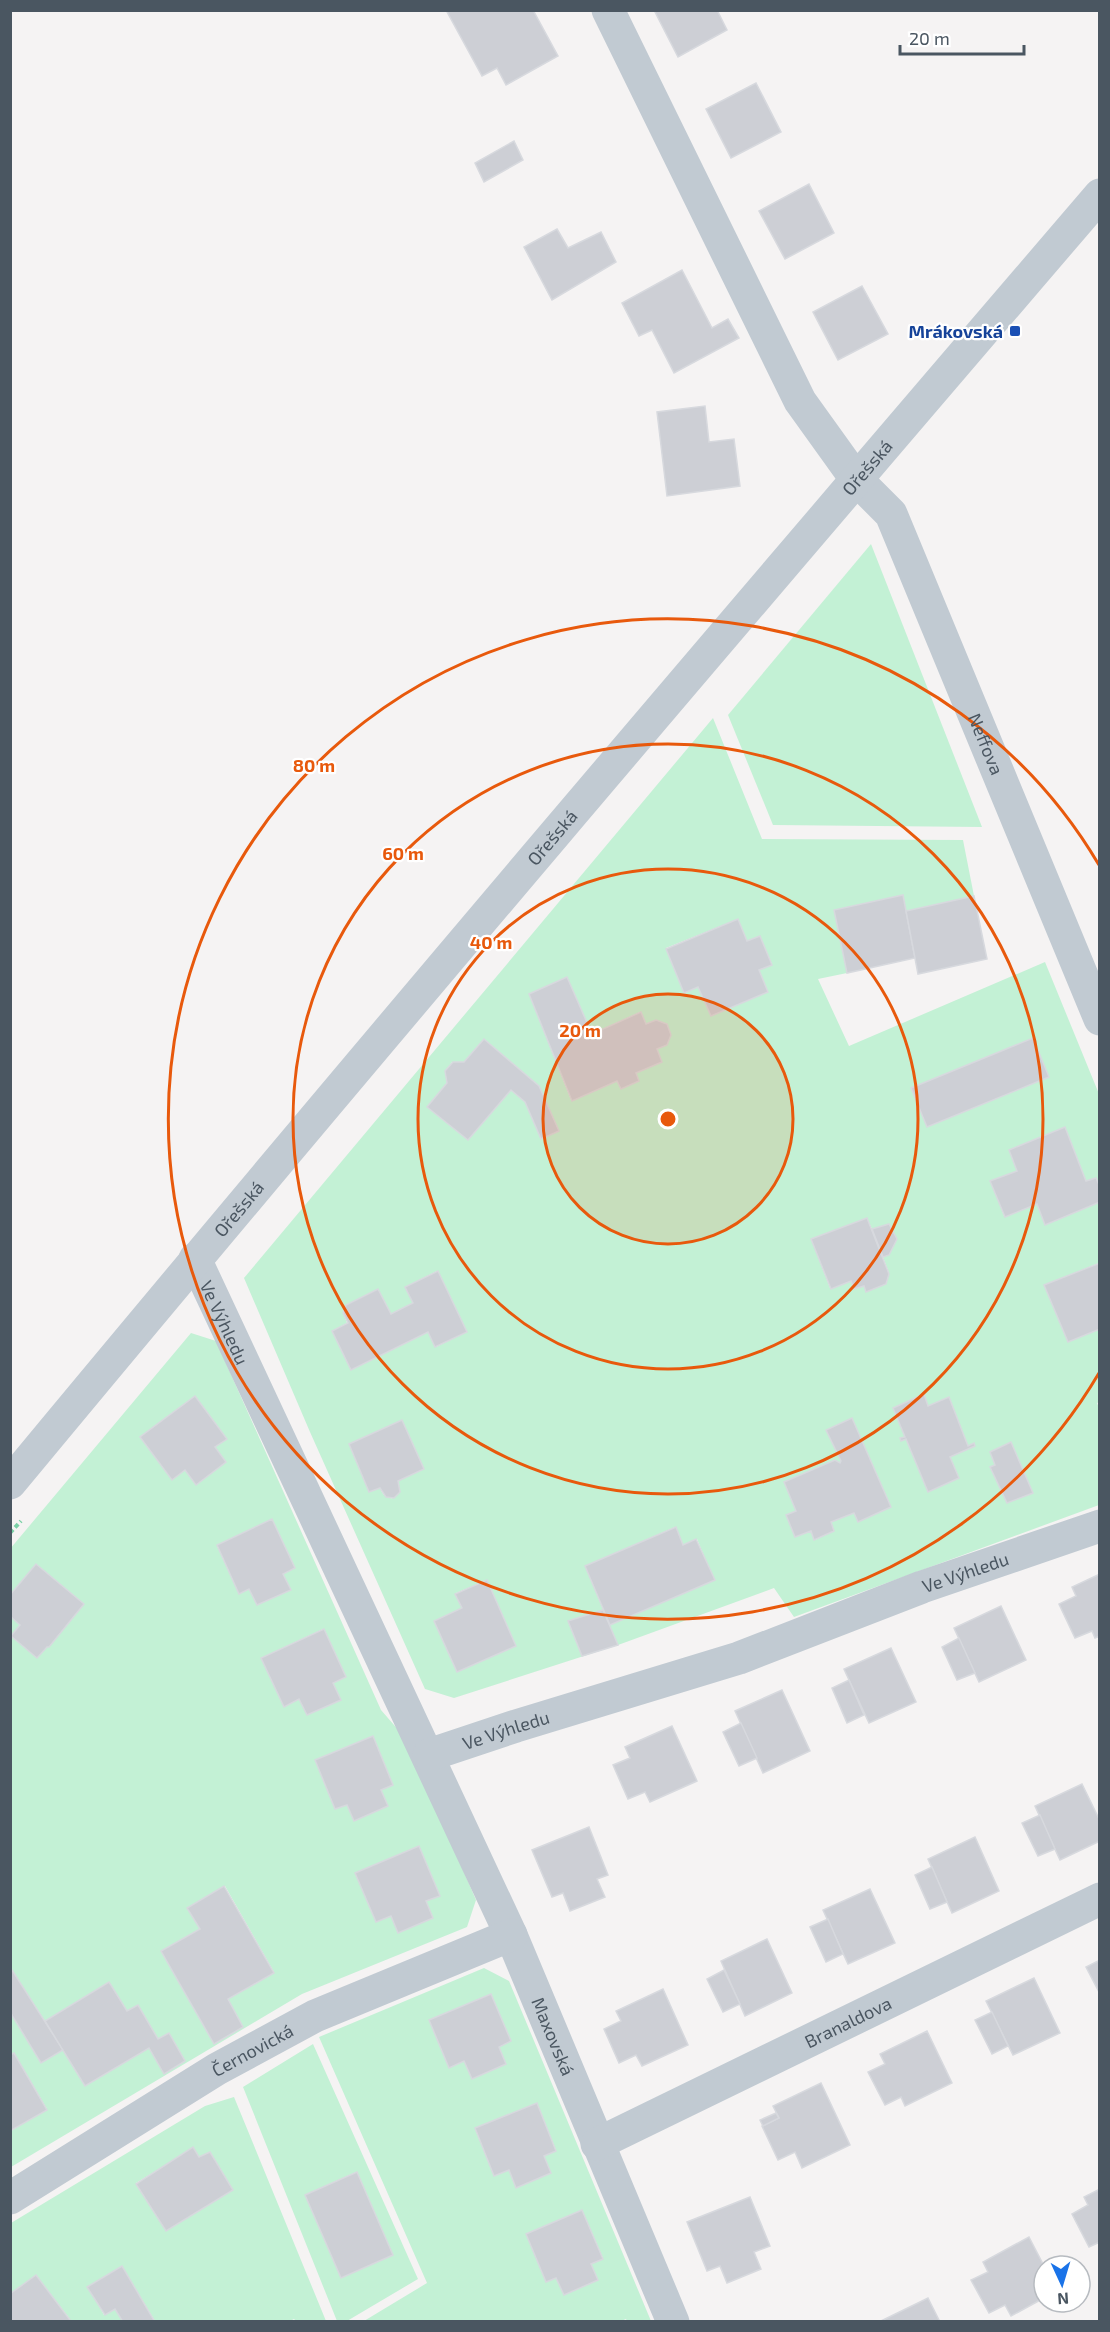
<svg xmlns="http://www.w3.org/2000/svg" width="1110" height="2332" font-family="'Exo 2',sans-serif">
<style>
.green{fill:#c3f1d5;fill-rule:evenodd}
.building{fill:#cdcfd5;stroke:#d7d9de;stroke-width:1.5}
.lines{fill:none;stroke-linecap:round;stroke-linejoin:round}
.path{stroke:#7ad0a6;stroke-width:4;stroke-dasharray:4.5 3;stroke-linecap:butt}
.minor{stroke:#c1cad2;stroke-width:33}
.tertiary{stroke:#c1cad2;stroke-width:33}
.ring{fill:none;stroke:#e8590c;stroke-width:3}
.transit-dot{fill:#1a4fb4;stroke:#fff;stroke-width:2}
.labels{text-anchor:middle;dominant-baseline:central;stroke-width:4.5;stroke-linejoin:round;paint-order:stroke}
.transit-label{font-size:18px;font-weight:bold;fill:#164399;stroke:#fff;text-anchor:end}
.street-label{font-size:18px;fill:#4a5661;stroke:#fff}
.centre{fill:#e8590c;stroke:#fff;stroke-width:3}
.ring-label{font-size:18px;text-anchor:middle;font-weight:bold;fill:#e8590c;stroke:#fff;stroke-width:4.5;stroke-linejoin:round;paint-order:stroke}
</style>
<rect width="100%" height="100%" fill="#f5f3f3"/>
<g class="green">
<polygon points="871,544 982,827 773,825 728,715"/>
<path d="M713 718 762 839 963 840 974 896 906 911 903 895 834 910 847 973 818 979 849 1046 1045 962 1099 1094V1187L1095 1178 1086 1181 1064 1128 1009 1150 1017 1171 991 1182 1004 1216 1037 1204 1045 1225 1099 1202V1263L1044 1285 1068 1342 1099 1329 1100 1402 1097 1403 1100 1410 1099 1505 794 1617 774 1588 618 1645 454 1698 425 1689 310 1432 244 1278ZM738 919 747 941 760 936 772 964 759 970 768 992 711 1016 698 987 684 992 666 948ZM567 977 592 1034 640 1012 646 1024 656 1020 667 1024 671 1034 667 1045 657 1049 662 1062 636 1073 639 1081 621 1089 617 1081 571 1100 529 994ZM1033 1038 1049 1077 927 1127 912 1088ZM484 1039 539 1086 559 1131 541 1139 525 1102 511 1090 468 1140 428 1107 447 1083 445 1071 452 1062H464ZM867 1218 872 1229 889 1224 897 1239 889 1255 883 1257 889 1273 886 1284 866 1292 864 1286 854 1289 851 1281 830 1288 811 1239ZM437 1271 467 1332 436 1347 428 1332 351 1370 332 1331 347 1323 343 1313 345 1307 378 1289 391 1314 413 1303 405 1287ZM923 1394 928 1406 949 1398 968 1446 974 1443 975 1446 950 1457 958 1478 928 1491 906 1439 901 1441 900 1438 905 1437 893 1408ZM852 1418 890 1507 858 1521 854 1513 831 1522 834 1531 815 1540 811 1531 795 1537 786 1515 796 1511 785 1482 840 1463 841 1461 827 1430ZM402 1421 424 1469 398 1481 400 1492 394 1498C386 1499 383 1495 380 1488L369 1492 349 1444ZM1011 1442 1033 1493 1007 1503 992 1468 995 1465 990 1452ZM675 1527 683 1545 697 1539 714 1580 609 1624 585 1566ZM487 1580 516 1646 457 1672 434 1621 462 1608 456 1593Z"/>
<path d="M191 1333 216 1341 381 1710 407 1740 476 1900 467 1927 302 1994 11 2167V2131L47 2109 14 2053 11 2055 10 2012 41 2063 63 2050 85 2086 149 2048 164 2073 184 2061 169 2033 158 2039 138 2005 127 2011 109 1982 45 2021 12 1970 11 1971V1616L49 1647 84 1604 36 1565 11 1595 10 1549ZM195 1396 227 1439 215 1447 226 1462 196 1485 185 1470 172 1480 140 1437ZM272 1519 295 1568 283 1574 291 1590 257 1605 249 1589 239 1594 217 1546ZM323 1629 346 1677 333 1683 340 1700 307 1715 299 1699 284 1706 261 1658ZM373 1736 393 1785 381 1790 388 1806 354 1821 347 1805 335 1809 315 1760ZM355 1873 426 1901 433 1918 398 1932 391 1916 376 1922ZM225 1886 274 1972 228 1999 243 2027 215 2043 161 1951 200 1929 188 1908Z"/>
<path d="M484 1968 509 1981 651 2321H627L626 2319 619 2322 364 2321 427 2283 319 2037ZM491 1994 511 2041 499 2047 506 2064 472 2078 464 2061 449 2067 429 2020ZM537 2103 556 2150 544 2156 551 2173 516 2187 509 2170 494 2176 475 2129ZM582 2210 603 2258 591 2264 598 2280 564 2295 556 2278 546 2282 526 2234Z"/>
<path d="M313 2044 418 2279 347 2321H337L243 2087ZM356 2172 393 2255 341 2278 305 2195Z"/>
<path d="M234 2097 326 2321H296L294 2319 288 2322 155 2321 122 2266 88 2287 104 2315 115 2309 123 2321H68L70 2319 36 2275 11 2294V2223L205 2106ZM193 2148 199 2157 210 2152 233 2190 166 2231 136 2183Z"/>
</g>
<g class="building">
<polygon points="446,10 533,10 558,56 506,85 497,68 482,76"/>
<polygon points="654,10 717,10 727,30 678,57"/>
<polygon points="756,83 781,132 731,158 706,109"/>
<polygon points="514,141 523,160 484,182 475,163"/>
<polygon points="809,184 834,233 785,259 759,211"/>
<polygon points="557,229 568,248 601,232 616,262 552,300 524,247"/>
<polygon points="682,270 712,328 728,319 739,338 674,373 652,330 639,336 622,303"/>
<polygon points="862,286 888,334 838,360 813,312"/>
<polygon points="705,406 709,442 734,439 740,486 667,496 657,412"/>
<polygon points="903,895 915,958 847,973 834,910"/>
<polygon points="974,896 987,959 918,974 906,911"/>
<polygon points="738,919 747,941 760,936 772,965 759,970 768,992 711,1016 698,987 684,993 666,949"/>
<polygon points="567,977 592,1034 641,1012 646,1024 656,1020 667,1024 671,1035 667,1045 657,1049 662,1062 636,1073 639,1081 621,1089 617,1081 572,1101 529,994"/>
<polygon points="1033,1038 1049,1077 927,1127 911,1088"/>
<polygon points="484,1039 539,1086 559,1131 541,1139 525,1102 511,1090 468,1140 427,1107 447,1083 445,1071 453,1062 464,1062"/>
<polygon points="1065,1127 1086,1181 1096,1178 1100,1187 1100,1202 1045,1225 1037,1204 1005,1217 990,1181 1017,1171 1009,1150"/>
<polygon points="867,1218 889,1274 886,1284 866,1292 864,1286 854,1289 851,1281 831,1289 811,1239"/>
<polygon points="889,1224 897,1239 889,1255 883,1257 872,1229"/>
<polygon points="1100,1263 1100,1329 1068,1342 1044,1285"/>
<polygon points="438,1271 467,1332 435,1347 428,1332 351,1370 332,1331 348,1323 343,1313 346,1305 378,1289 391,1314 413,1303 405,1287"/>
<polygon points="924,1394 928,1406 949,1397 968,1446 974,1443 975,1446 950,1457 959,1478 928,1492 906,1439 901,1441 900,1438 905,1437 893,1408"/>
<polygon points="195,1396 227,1439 215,1447 226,1462 196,1485 185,1470 172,1480 140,1437"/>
<polygon points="852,1418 891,1507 858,1522 854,1513 831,1522 834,1531 814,1540 811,1531 795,1537 786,1515 796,1511 784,1482 835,1460 840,1463 841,1461 826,1430"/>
<polygon points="402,1420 424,1469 398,1481 400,1492 394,1498 386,1497 380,1488 369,1492 349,1444"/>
<polygon points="1011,1442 1033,1493 1007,1503 990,1467 995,1465 990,1452"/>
<polygon points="272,1519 295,1568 283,1574 291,1590 257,1605 249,1589 239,1594 217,1545"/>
<polygon points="676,1527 683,1545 696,1539 715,1580 610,1625 585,1566"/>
<polygon points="36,1564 84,1604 49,1647 47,1647 37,1658 11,1636 20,1625 10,1616 10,1595"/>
<polygon points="1100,1574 1100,1636 1095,1638 1092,1631 1075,1638 1059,1604 1076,1596 1072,1587"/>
<polygon points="487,1580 516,1646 457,1672 434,1621 462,1608 455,1594"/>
<polygon points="1001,1606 1026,1660 979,1682 954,1628"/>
<polygon points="603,1610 618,1645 582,1656 568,1621"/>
<polygon points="324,1629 346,1677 333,1683 341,1700 307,1715 299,1699 284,1707 261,1658"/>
<polygon points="959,1638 975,1673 957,1680 942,1647"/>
<polygon points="891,1648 916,1702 869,1723 844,1669"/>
<polygon points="849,1680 864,1715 847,1723 832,1688"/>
<polygon points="782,1690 810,1751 763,1773 735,1711"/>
<polygon points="741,1723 757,1758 739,1766 723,1732"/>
<polygon points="672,1726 697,1781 650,1802 645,1792 628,1799 613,1765 630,1758 625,1747"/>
<polygon points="373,1736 393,1785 381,1790 388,1806 354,1821 347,1805 335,1809 315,1760"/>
<polygon points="1082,1784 1100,1821 1100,1841 1060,1860 1035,1806"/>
<polygon points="1040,1815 1055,1849 1038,1856 1022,1823"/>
<polygon points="589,1827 608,1875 597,1879 605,1897 570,1911 563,1893 552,1897 532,1850"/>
<polygon points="975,1837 999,1891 952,1913 928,1859"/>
<polygon points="419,1846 440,1896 426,1901 433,1918 398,1933 391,1916 376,1922 355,1873"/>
<polygon points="932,1867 947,1902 930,1909 915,1875"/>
<polygon points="224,1886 274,1973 228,1999 243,2027 214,2044 161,1951 200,1929 187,1908"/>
<polygon points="870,1889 895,1943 848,1964 823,1910"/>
<polygon points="828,1919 843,1954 826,1962 810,1927"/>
<polygon points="767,1939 792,1993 745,2016 721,1961"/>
<polygon points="1100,1960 1100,1994 1086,1967"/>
<polygon points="12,1970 63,2050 41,2063 10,2012 10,1971"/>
<polygon points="724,1970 740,2004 723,2012 707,1979"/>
<polygon points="1034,1978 1060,2033 1013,2055 986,2001"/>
<polygon points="109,1982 127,2011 138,2005 158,2039 169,2033 185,2061 164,2074 149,2048 85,2086 45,2021"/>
<polygon points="663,1989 688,2045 642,2066 636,2055 619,2063 604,2029 621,2021 616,2011"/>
<polygon points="491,1994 511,2041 499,2047 506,2064 472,2079 464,2061 449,2068 429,2020"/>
<polygon points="992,2012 1008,2046 992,2054 975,2020"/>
<polygon points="927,2031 952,2083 905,2106 901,2097 885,2105 868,2072 885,2064 880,2054"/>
<polygon points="14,2053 47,2110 10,2131 10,2055"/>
<polygon points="821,2083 850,2145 802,2168 795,2152 778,2160 762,2126 779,2118 773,2106"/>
<polygon points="537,2103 556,2151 544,2156 551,2173 516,2188 509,2170 494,2176 475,2128"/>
<polygon points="776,2113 779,2118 763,2126 760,2120"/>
<polygon points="193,2147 199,2157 210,2152 233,2190 166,2231 136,2184"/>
<polygon points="357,2172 393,2255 341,2278 305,2195"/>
<polygon points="1100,2189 1100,2242 1089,2247 1072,2214 1088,2205 1084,2197"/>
<polygon points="750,2197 770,2246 754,2252 761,2269 727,2283 720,2266 707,2271 687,2222"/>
<polygon points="582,2210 603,2259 591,2264 598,2280 564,2295 556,2278 546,2282 526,2234"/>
<polygon points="1029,2237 1044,2266 1044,2298 1011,2316 1005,2305 989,2313 971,2280 988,2272 983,2262"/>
<polygon points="122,2266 155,2322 123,2322 115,2309 105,2315 87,2287"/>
<polygon points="36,2275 70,2320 68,2322 10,2322 10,2294"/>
<polygon points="928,2298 940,2322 881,2321"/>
</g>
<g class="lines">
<polyline class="path" points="10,1533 21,1521"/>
<g class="minor">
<path id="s1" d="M608 10 800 401 856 479 891 514 1100 1019"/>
<path id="s2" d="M195 1259 511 1935 673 2322"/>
<path id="s3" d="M429 1755 516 1726 739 1658 922 1587 1100 1526"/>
<path id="s4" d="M597 2144 1100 1899"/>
<path id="s5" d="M10 2198 217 2069 315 2016 511 1935"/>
</g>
<path class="tertiary" id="s6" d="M10 1483C369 1050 734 622 1100 195"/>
</g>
<circle cx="668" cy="1119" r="125" fill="#e8590c" fill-opacity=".12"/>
<g class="ring">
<circle cx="668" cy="1119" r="125"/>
<circle cx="668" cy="1119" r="250"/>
<circle cx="668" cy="1119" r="375"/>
<path d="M1099 1373A500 500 0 1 1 1099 865"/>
</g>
<rect class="transit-dot" x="1009" y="325" width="12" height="12" rx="3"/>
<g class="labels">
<g class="transit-label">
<text x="1003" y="331">Mrákovská</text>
</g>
<g class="street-label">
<text stroke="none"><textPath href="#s6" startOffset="1329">Ořešská</textPath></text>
<text stroke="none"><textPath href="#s1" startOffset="830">Neffova</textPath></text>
<text stroke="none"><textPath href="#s6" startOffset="843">Ořešská</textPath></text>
<text stroke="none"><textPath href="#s6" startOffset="357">Ořešská</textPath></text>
<text stroke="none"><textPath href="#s2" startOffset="70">Ve Výhledu</textPath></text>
<text stroke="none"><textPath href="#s3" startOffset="567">Ve Výhledu</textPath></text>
<text stroke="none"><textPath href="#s3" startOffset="81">Ve Výhledu</textPath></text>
<text stroke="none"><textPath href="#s4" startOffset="279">Branaldova</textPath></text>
<text stroke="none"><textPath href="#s2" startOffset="856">Maxovská</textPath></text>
<text stroke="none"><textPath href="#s5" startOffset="284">Černovická</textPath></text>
</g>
</g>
<circle cx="668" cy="1119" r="9" class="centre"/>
<g class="ring-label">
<text x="314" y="772">80 m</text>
<text x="403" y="860">60 m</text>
<text x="491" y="949">40 m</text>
<text x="580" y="1037">20 m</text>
</g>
<rect width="1110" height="2332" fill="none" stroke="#4a5661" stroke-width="24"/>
<g transform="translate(1062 2284) rotate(176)"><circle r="28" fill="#ffffff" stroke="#b7bbc0" stroke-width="1.5"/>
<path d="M0-4.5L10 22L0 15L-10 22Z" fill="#1a73e8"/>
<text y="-9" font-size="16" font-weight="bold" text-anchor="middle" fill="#4a5661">N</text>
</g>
<path d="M900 45v9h124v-9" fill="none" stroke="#4a5661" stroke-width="3"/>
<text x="909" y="45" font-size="18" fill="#4a5661" stroke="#ffffff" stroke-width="4.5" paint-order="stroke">20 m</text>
</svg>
